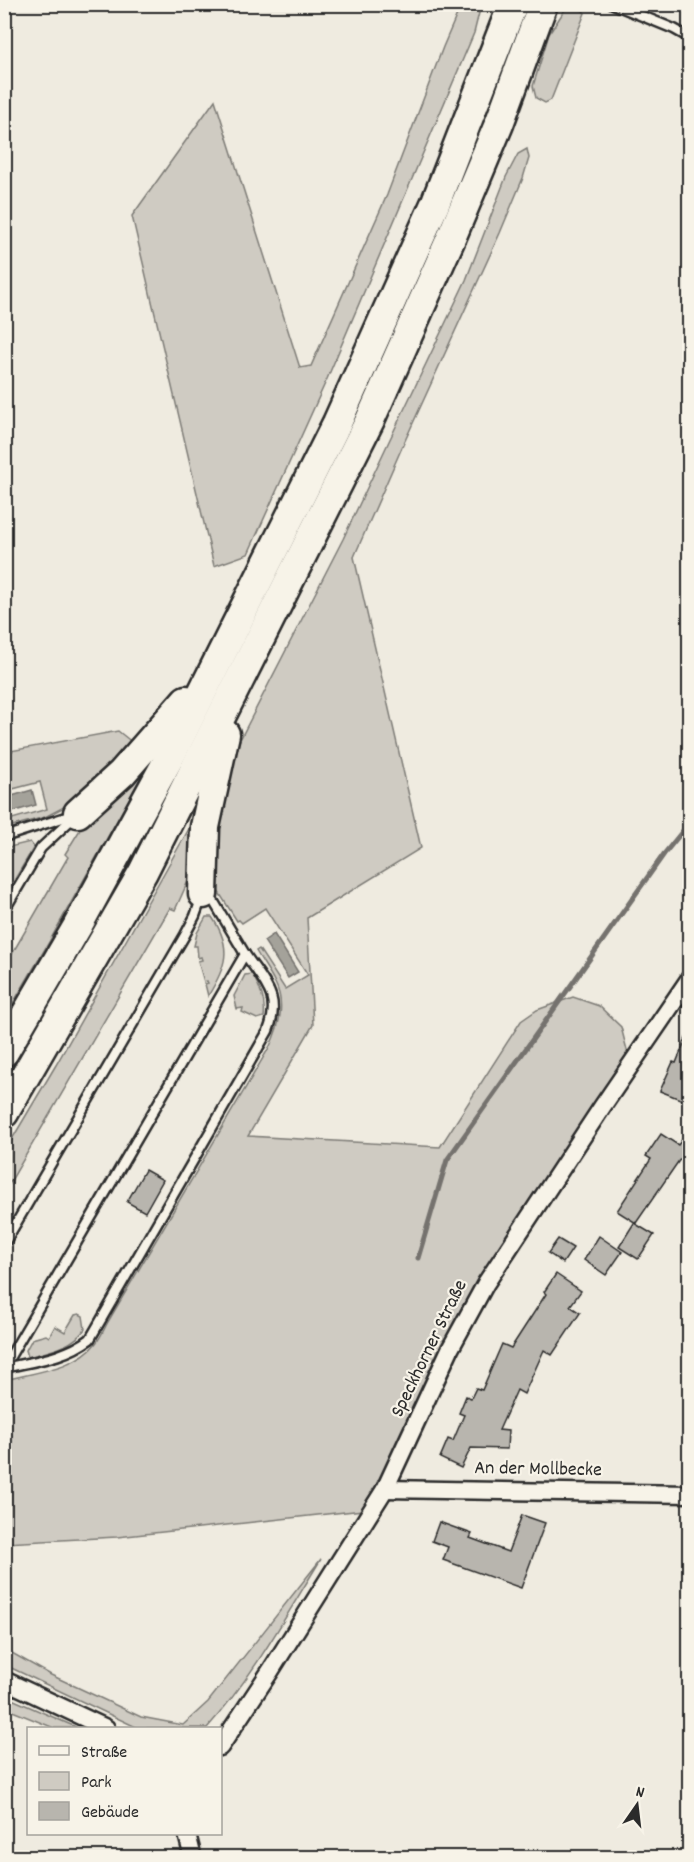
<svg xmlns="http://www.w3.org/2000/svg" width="694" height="1862" font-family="Dekko,sans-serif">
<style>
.green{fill:#cfcbc2;stroke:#7d7b76;stroke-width:1.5}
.water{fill:#a4a29a;stroke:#74726e;stroke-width:1.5}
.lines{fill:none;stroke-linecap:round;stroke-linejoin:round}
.stream{stroke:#74726e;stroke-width:5}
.building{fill:#b8b5ae;stroke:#2b2b2b;stroke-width:1.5}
.service-casing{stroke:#2b2b2b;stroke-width:13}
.minor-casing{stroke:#2b2b2b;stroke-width:21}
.motorway-casing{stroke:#2b2b2b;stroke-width:33}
.service{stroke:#f7f3e8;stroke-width:8}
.minor{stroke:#f7f3e8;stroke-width:16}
.motorway{stroke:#f7f3e8;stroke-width:28}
.labels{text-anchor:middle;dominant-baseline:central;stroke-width:4.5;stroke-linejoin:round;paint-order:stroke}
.street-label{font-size:20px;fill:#2b2b2b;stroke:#f7f3e8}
</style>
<rect width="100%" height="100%" fill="#efebe0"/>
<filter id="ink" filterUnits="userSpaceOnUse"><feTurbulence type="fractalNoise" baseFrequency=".0167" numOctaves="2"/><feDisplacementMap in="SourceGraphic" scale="12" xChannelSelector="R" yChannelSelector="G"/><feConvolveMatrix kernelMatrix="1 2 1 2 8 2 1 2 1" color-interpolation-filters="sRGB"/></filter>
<g filter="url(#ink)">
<g class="green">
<polygon points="461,5 481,5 474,33 327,379 248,554 214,566 132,216 215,100 300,368 311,366 387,195 443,47"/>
<polygon points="568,5 577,5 585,13 551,100 545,103 536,98 533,86 549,34"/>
<path d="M527 149 529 158 523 178 500 233 403 445 354 557 421 848 307 918 313 1025 248 1136 440 1147 521 1021 537 1010 573 997 599 1006 621 1027 628 1054 363 1510 117 1537 5 1543V1380C34 1372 76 1369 96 1343 101 1337 104 1329 108 1322L270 1046C279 1026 286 1004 275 983 270 972 262 962 256 951L259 949 285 989 308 975 265 908 242 923 239 920 237 921 218 891 213 872 225 769 343 539 390 439 466 280 506 177 518 154Z"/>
<polygon points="118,731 133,743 80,797 66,806 45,817 5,828 5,821 47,809 40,782 5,791 5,752"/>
<polygon points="150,761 49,942 5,1017 5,966 68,857 65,854 91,812"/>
<polygon points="195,818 193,865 189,879 175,910 170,908 5,1191 5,1151 56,1065"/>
<polygon points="30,842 34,847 5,896 5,848"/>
<path d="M206 917H212C233 948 226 967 208 996L205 984 208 983 207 981 204 982 198 961 202 960 201 957 198 958 197 946H194L197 933Z"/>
<path d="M252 974C260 988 266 1000 264 1017L257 1019 242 1012 243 1008 237 1009 234 996 245 975Z"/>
<path d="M79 1314 83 1316 85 1329C71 1348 50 1351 28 1357L26 1350 32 1339 46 1335 49 1337 55 1326 65 1332 75 1315Z"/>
<path d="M321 1559C286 1616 252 1678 207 1728H138L5 1665V1649L51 1675 141 1717 183 1725 208 1702Z"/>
<polygon points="4,1696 5,1696 78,1728 54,1728 5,1708"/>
</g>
<g class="water">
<polygon points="32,790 36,805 5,814 5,798"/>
<polygon points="274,934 298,972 288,978 264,941"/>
</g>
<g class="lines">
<polyline class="stream" points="418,1258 447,1160 664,854 690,822"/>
</g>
<g class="building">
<polygon points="689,1031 690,1031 690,1103 660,1091 673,1062 676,1063"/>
<polygon points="690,1129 690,1165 680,1159 636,1223 617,1211 651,1159 646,1156 661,1134 678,1145"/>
<polygon points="145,1170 163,1180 145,1212 127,1202"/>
<polygon points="634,1223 654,1235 638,1259 619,1247"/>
<polygon points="599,1236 622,1252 606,1275 584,1260"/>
<polygon points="558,1239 573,1248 563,1263 548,1253"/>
<polygon points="556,1274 581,1291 570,1306 580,1313 552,1355 544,1350 524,1394 517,1390 499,1430 508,1431 507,1449 471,1448 461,1468 440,1458 448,1439 453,1441 464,1415 459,1413 466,1396 471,1398 476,1388 482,1390 502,1344 511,1348 546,1294 544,1292"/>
<polygon points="522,1515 545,1523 521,1588 443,1560 448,1547 432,1541 439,1522 472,1534 470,1538 508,1552"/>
</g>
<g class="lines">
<defs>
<g id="service">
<polyline points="613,4 674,29 690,38"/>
<polyline points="4,837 75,814"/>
<polyline points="4,911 41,848 75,816"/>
<polyline points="4,1244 185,935 195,916 203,894 214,902 245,954 4,1367"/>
<path d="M4 1368C34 1361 65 1358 90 1339L268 1031C282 996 264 983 245 954"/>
</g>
<g id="minor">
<polyline points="385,1489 690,1494"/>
<polyline points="4,1680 106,1728"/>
<polyline points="220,1747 271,1670 385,1489 450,1349 486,1283 602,1107 690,978"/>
<polyline points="187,1834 193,1858"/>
</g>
<g id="motorway">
<polyline points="78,813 122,773 186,700"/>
<polyline points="203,894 205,827 225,734"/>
<polyline points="4,1052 77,927 173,751 337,423 435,204 513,4"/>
<polyline points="4,1113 143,872 370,420 452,236 499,124 543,4"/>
</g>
</defs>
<use href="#service" class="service-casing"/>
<use href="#minor" class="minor-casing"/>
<use href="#motorway" class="motorway-casing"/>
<use href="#service" class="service"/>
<use href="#minor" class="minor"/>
<use href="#motorway" class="motorway"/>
</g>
</g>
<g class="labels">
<g class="street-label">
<text transform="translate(430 1349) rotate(-64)">Speckhorner Straße</text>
<text transform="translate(538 1470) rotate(1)">An der Mollbecke</text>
</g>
</g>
<rect width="694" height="1862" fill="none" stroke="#f7f3e8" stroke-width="24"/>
<rect x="12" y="12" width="670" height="1838" fill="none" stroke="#2b2b2b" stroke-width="2" filter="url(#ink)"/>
<rect x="27" y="1727" width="195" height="108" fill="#f7f3e8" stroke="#a5a39c" stroke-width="1.5"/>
<rect x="39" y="1746" width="30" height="9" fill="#f7f3e8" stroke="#a5a39c" stroke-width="1.5"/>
<text x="81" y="1757" font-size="18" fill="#2b2b2b">Straße</text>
<rect x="39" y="1772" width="30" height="18" fill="#cfcbc2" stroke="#a5a39c" stroke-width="1.5"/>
<text x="81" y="1787" font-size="18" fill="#2b2b2b">Park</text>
<rect x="39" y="1802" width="30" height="18" fill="#b8b5ae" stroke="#a5a39c" stroke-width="1.5"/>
<text x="81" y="1817" font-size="18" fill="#2b2b2b">Gebäude</text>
<g transform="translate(637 1805) rotate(14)" stroke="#f7f3e8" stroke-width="4.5" paint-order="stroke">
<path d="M0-4.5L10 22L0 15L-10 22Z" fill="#2b2b2b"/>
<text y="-9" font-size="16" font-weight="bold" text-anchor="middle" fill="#2b2b2b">N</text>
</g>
</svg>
